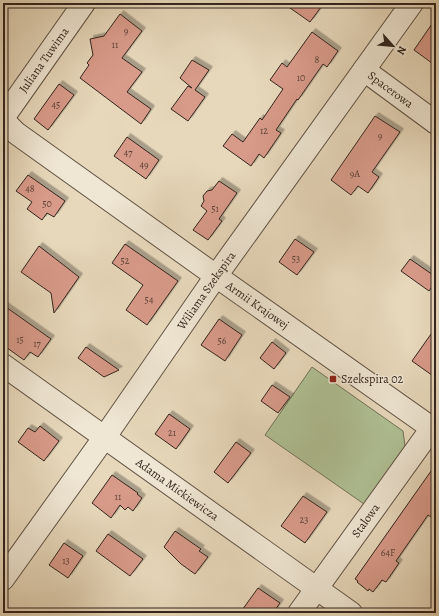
<svg xmlns="http://www.w3.org/2000/svg" width="439" height="616" font-family="Alegreya,serif">
<style>
.green{fill:#afc094;stroke:#717258}
.building{fill:#d89a89;stroke:#33251d;filter:url(#shadow)}
.lines{fill:none;stroke-linecap:round;stroke-linejoin:round}
.minor-casing{stroke:#605244;stroke-width:24}
.minor{stroke:#efe6d3;stroke-width:22}
.poi-dot{fill:#8f2418;stroke:#efe6d3;stroke-width:1.5}
.labels{text-anchor:middle;dominant-baseline:central;stroke-width:3;stroke-linejoin:round;paint-order:stroke}
.number-label{font-size:10px;fill:#5c4238}
.street-label{font-size:12px;fill:#33251d;stroke:#efe6d3}
.poi-label{font-size:12px;fill:#33251d;stroke:#efe6d3;text-anchor:start}
</style>
<defs>
<filter id="shadow"><feDropShadow dx="3.5" dy="-3.5" stdDeviation="0" flood-color="#0004"/></filter>
</defs>
<rect width="100%" height="100%" fill="#e7d8bb"/>
<filter id="stains"><feTurbulence type="fractalNoise" baseFrequency=".005" numOctaves="4"/><feColorMatrix values="0 0 0 0 .2 0 0 0 0 .09 0 0 0 0 .02 0 0 0 .5 -.17"/></filter>
<radialGradient id="worn" r=".72"><stop offset=".6" stop-color="#630" stop-opacity="0"/><stop offset="1" stop-color="#630" stop-opacity=".3"/></radialGradient>
<polygon class="green" points="312,367 403,431 405,446 364,504 265,435"/>
<g class="building">
<polygon points="283,3 324,3 310,22"/>
<polygon points="120,14 142,31 122,58 142,72 127,92 151,109 141,124 80,78 89,65 87,63 93,55 90,39 104,36"/>
<polygon points="436,18 436,66 414,50"/>
<polygon points="312,32 338,51 327,67 323,64 298,100 297,99 276,130 281,133 264,158 259,154 251,166 223,146 232,134 243,142 260,118 262,120 283,89 270,80 282,63 287,67"/>
<polygon points="192,60 209,70 195,90 205,97 188,121 171,109 188,86 192,88 180,78"/>
<polygon points="59,84 74,95 48,130 34,119"/>
<polygon points="375,116 400,132 372,172 379,177 368,193 358,186 351,195 331,180"/>
<polygon points="127,137 159,160 146,179 114,156"/>
<polygon points="28,175 65,201 54,217 47,213 42,220 27,209 32,202 16,191"/>
<polygon points="219,181 237,193 219,219 222,221 208,240 193,230 207,211 201,206 204,201 203,196 207,191 212,190"/>
<polygon points="295,239 314,252 297,275 279,262"/>
<polygon points="125,244 178,281 147,325 126,310 143,285 112,263"/>
<polygon points="39,246 79,277 54,313 51,293 21,272"/>
<polygon points="410,259 436,277 436,281 429,291 401,271"/>
<polygon points="3,305 51,339 38,357 30,352 24,360 3,345"/>
<polygon points="219,319 242,335 225,361 201,345"/>
<polygon points="436,327 436,378 412,361"/>
<polygon points="272,342 286,353 274,369 260,358"/>
<polygon points="86,347 119,370 104,377 78,358"/>
<polygon points="272,385 290,397 278,413 261,401"/>
<polygon points="169,414 190,429 176,449 155,434"/>
<polygon points="40,426 59,441 44,461 18,442 28,428 35,432"/>
<polygon points="236,442 251,453 228,483 214,472"/>
<polygon points="436,464 436,520 428,515 396,561 399,563 386,582 382,580 373,592 369,589 368,591 357,582 358,581 355,579"/>
<polygon points="112,475 138,493 137,494 142,498 133,511 128,507 125,510 120,505 111,518 92,503"/>
<polygon points="303,496 327,512 305,543 281,526"/>
<polygon points="175,531 201,549 199,551 208,557 195,574 181,564 164,547"/>
<polygon points="108,534 143,559 130,576 96,551"/>
<polygon points="64,543 83,556 68,578 49,565"/>
<polygon points="258,588 280,603 273,613 240,613"/>
</g>
<g class="lines">
<defs>
<g id="minor">
<path id="s1" d="M364 70 436 123"/>
<path id="s2" d="M3 118 84 3"/>
<path id="s3" d="M3 120 16 133 216 276 436 431"/>
<path id="s4" d="M3 365 351 613"/>
<path id="s5" d="M3 579 104 438 216 276 412 3"/>
<path id="s6" d="M299 613 432 428"/>
</g>
</defs>
<use href="#minor" class="minor-casing"/>
<use href="#minor" class="minor"/>
</g>
<rect class="poi-dot" x="329" y="375" width="8" height="8" rx="2"/>
<g class="labels">
<g class="number-label">
<text x="126" y="30">9</text>
<text x="115" y="44">11</text>
<text x="317" y="59">8</text>
<text x="301" y="77">10</text>
<text x="56" y="104">45</text>
<text x="264" y="130">12</text>
<text x="380" y="135">9</text>
<text x="128" y="152">47</text>
<text x="144" y="164">49</text>
<text x="355" y="173">9A</text>
<text x="30" y="188">48</text>
<text x="47" y="203">50</text>
<text x="215" y="208">51</text>
<text x="296" y="258">53</text>
<text x="125" y="260">52</text>
<text x="149" y="299">54</text>
<text x="20" y="339">15</text>
<text x="222" y="340">56</text>
<text x="37" y="343">17</text>
<text x="172" y="432">21</text>
<text x="118" y="496">11</text>
<text x="304" y="519">23</text>
<text x="388" y="552">64F</text>
<text x="66" y="560">13</text>
</g>
<g class="street-label">
<text stroke="none"><textPath href="#s2" startOffset="71">Juliana Tuwima</textPath></text>
<text stroke="none"><textPath href="#s1" startOffset="33">Spacerowa</textPath></text>
<text stroke="none"><textPath href="#s5" startOffset="353">Wiliama Szekspira</textPath></text>
<text stroke="none"><textPath href="#s3" startOffset="315">Armii Krajowej</textPath></text>
<text stroke="none"><textPath href="#s4" startOffset="214">Adama Mickiewicza</textPath></text>
<text stroke="none"><textPath href="#s6" startOffset="114">Stalowa</textPath></text>
</g>
<g class="poi-label">
<text x="341" y="379">Szekspira 02</text>
</g>
</g>
<rect width="439" height="616" fill="none" stroke="#e7d8bb" stroke-width="16"/>
<rect x="4" y="4" width="431" height="608" fill="none" stroke="#33251d" stroke-width="2"/>
<rect x="8" y="8" width="423" height="600" fill="none" stroke="#33251d"/>
<g transform="translate(393 46) rotate(117)" stroke="#efe6d3" stroke-width="3" paint-order="stroke">
<path d="M0-3L7 15L0 10L-7 15Z" fill="#33251d"/>
<text y="-6" font-size="11" font-weight="bold" text-anchor="middle" fill="#33251d">N</text>
</g>
<rect width="100%" height="100%" filter="url(#stains)"/>
<rect width="100%" height="100%" fill="url(#worn)"/>
</svg>
